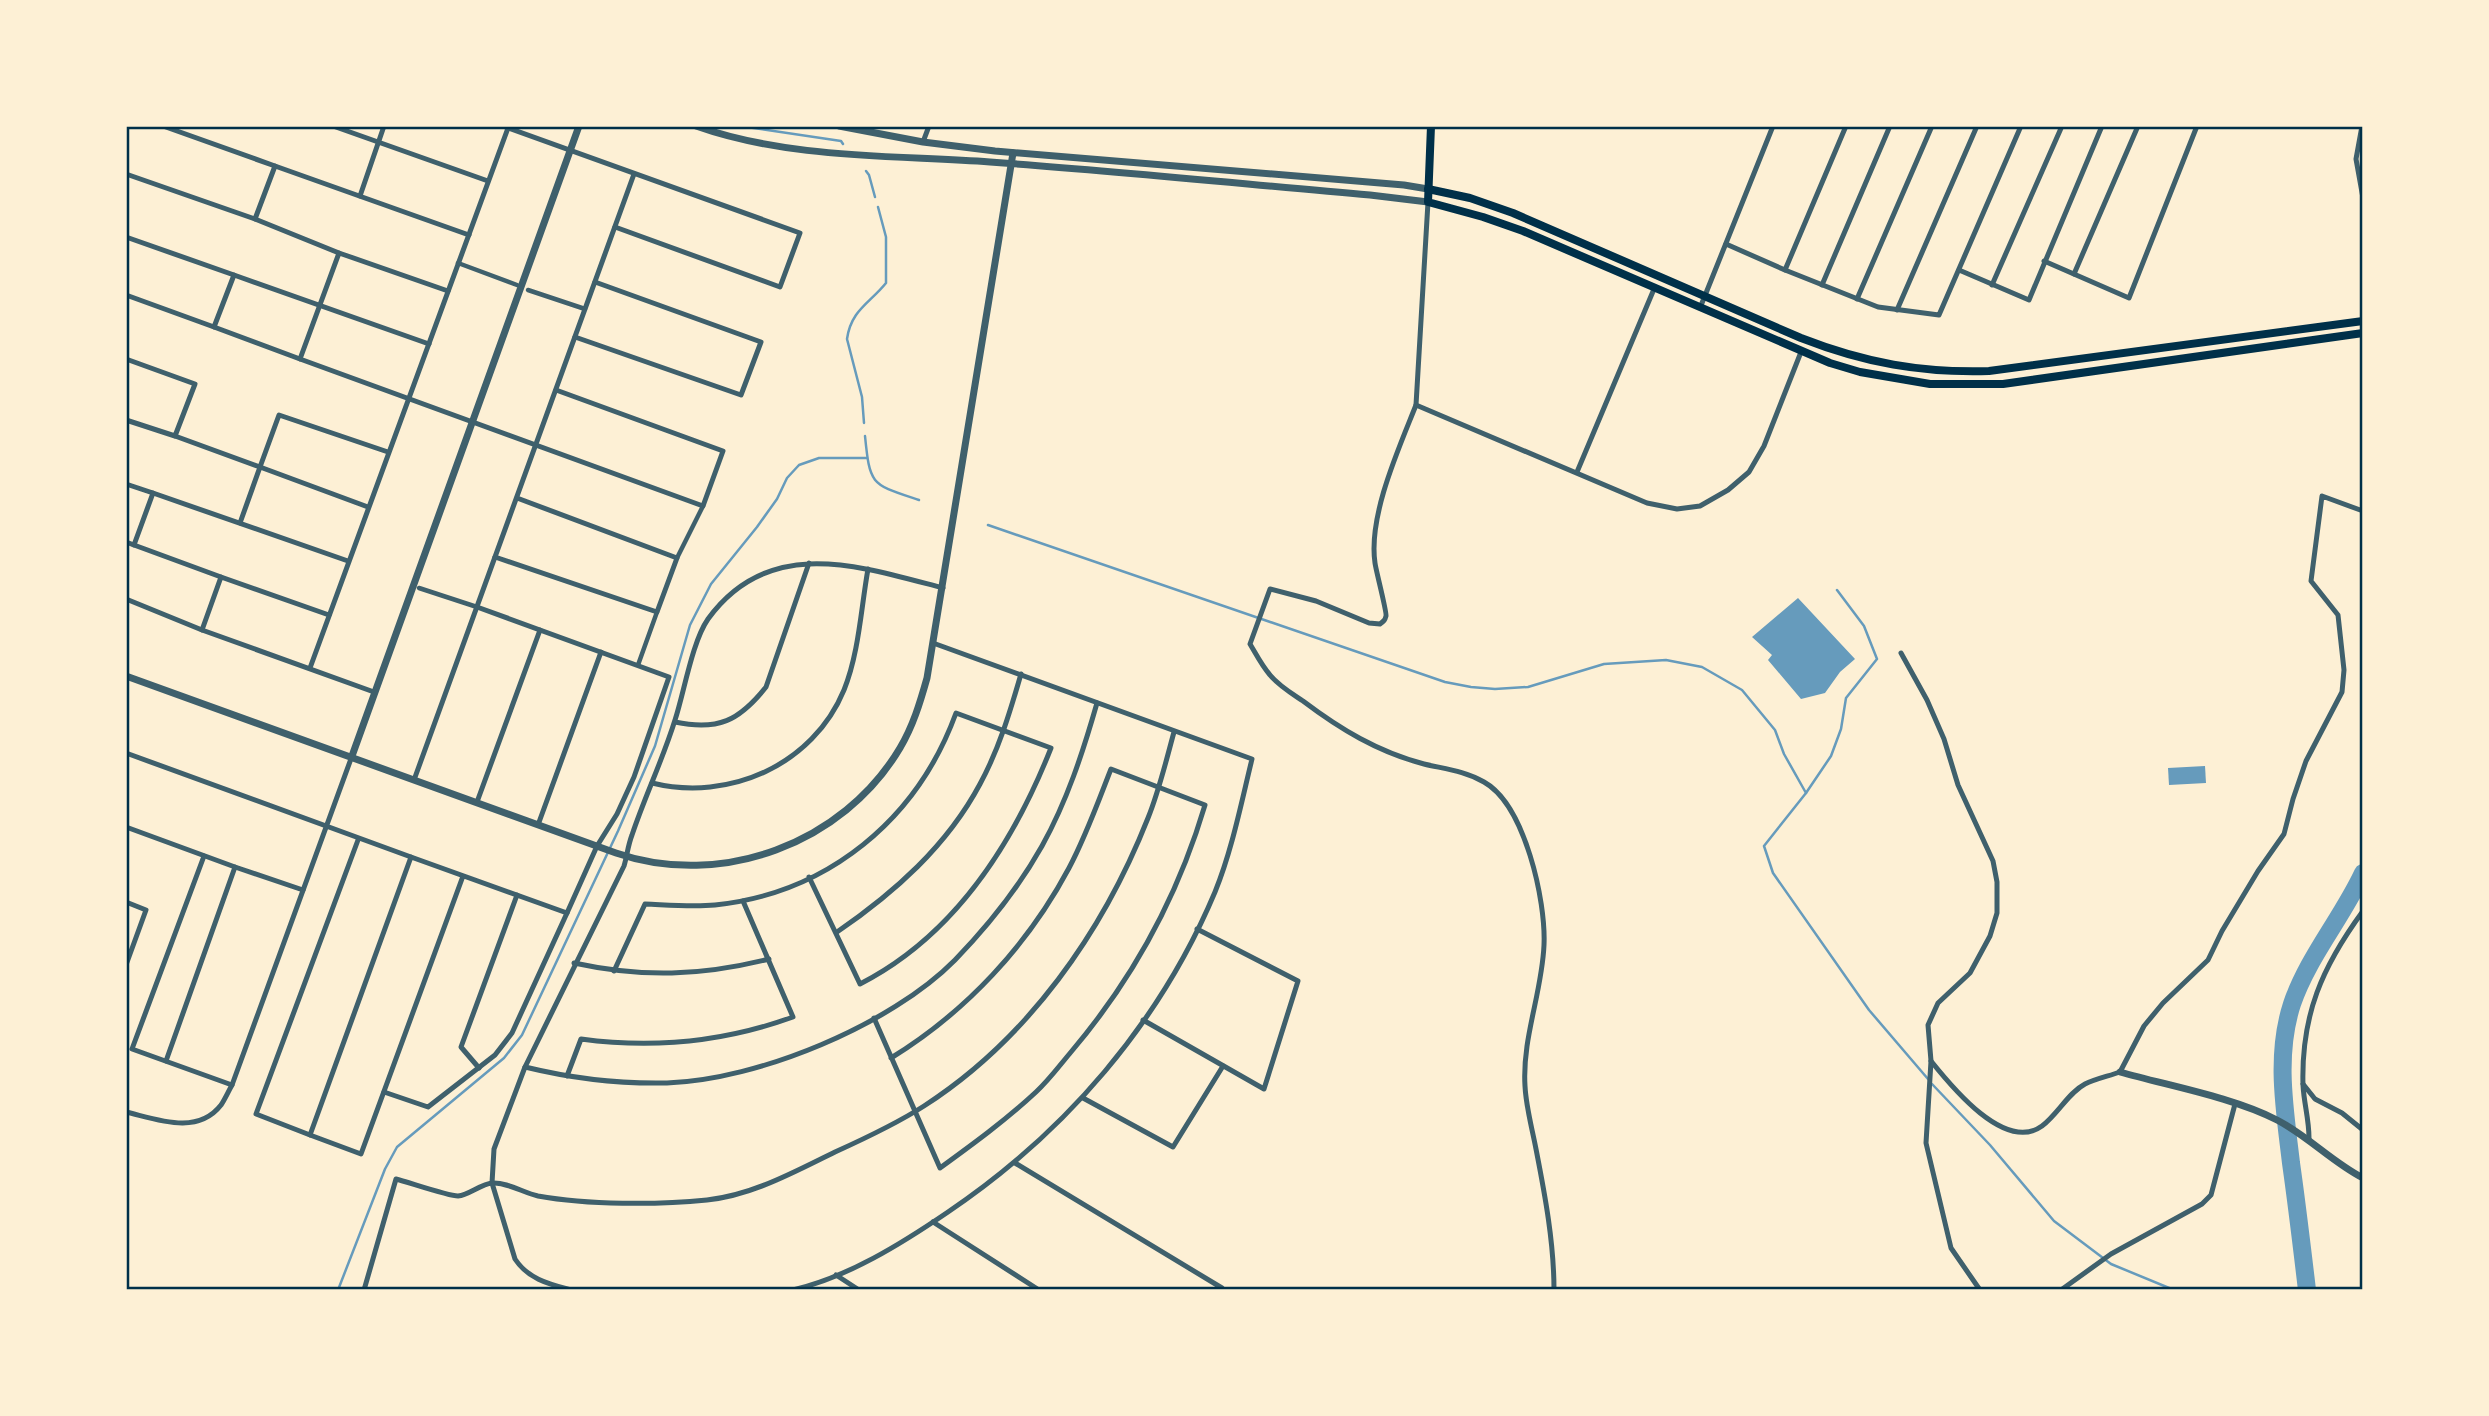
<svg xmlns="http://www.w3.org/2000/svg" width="2489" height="1416" font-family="'IBM Plex Sans',sans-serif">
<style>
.water{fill:#669bbc}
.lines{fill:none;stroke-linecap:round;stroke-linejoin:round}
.stream{stroke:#669bbc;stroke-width:2.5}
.river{stroke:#669bbc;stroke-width:18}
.pedestrian{stroke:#3f606c;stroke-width:4.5}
.minor{stroke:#3f606c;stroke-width:5}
.tertiary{stroke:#3f606c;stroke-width:7}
.secondary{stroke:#003049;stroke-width:8}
.neatline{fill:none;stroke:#003049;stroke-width:2.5}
</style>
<rect width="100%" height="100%" fill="#fdf0d5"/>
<g class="water">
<polygon points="1798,598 1855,659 1840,672 1825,693 1801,699 1768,660 1772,655 1752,637"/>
<polygon points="2205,766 2206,783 2169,785 2168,768"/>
</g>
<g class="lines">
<g class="stream">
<polyline points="740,126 841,141 843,144"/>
<polyline points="866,171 869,175 875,197"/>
<path d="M864 423 862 397 847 339C851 310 870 303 886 283V237L878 207"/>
<path d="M865 436C870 486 871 484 919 500"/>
<polyline points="988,525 1445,682 1471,687 1495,689 1528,687 1604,664 1666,660 1702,667 1742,690 1775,730 1784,754 1806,793 1764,846 1773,873 1869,1010 1928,1079"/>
<polyline points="1806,793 1831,756 1841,729 1846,698 1877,659 1864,626 1837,590"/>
<polyline points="1932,1084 1990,1145 2054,1221 2111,1264 2174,1290"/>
<polyline points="338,1290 385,1169 397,1147 504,1058 522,1035 618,831 655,746 690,625 711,584 757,527 777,499 787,478 799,465 819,458 867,458"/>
</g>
<path class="river" d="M2307 1290C2302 1248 2297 1205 2291 1163 2285 1111 2275 1056 2292 1004 2308 957 2342 918 2363 873"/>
<g class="pedestrian">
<polyline points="458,263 517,285"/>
<polyline points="528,290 585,309"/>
<polyline points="677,558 703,506"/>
<polyline points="419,588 477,607"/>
<polyline points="638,665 657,612"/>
</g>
<g class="minor">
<polyline points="333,126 488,181"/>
<polyline points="503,126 800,233 780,287 615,227"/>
<polyline points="2362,126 2356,159 2363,198"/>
<polyline points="923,142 929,126"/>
<polyline points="275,166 469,235"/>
<polyline points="126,174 255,219 275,166 163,126"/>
<polyline points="360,196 384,126"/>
<polyline points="1428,202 1416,405 1647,503 1677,509 1700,506 1728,490 1749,472 1764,446 1801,352"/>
<polyline points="255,219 339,253"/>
<polyline points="126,237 234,275 214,327 126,295"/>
<polyline points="1726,244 1785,270 1878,307 1939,315 2021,126"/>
<polyline points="2044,261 2129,298 2197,126"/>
<polyline points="1785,270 1846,126"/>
<polyline points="1959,270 2029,300 2102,126"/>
<polyline points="2074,274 2138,126"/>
<polyline points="234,275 429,344"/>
<polyline points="1822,285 1890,126"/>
<polyline points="1992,285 2062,126"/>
<polyline points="448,291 339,253 300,359 703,506 723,451 556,390"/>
<polyline points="1857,299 1932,126"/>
<polyline points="1700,308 1773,126"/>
<polyline points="1897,310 1977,126"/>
<polyline points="214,327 300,359"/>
<polyline points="575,337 741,395 761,342 595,282"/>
<polyline points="126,359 195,384 175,436 126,420"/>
<path d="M1416 405C1399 448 1368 516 1375 563 1376 571 1387 612 1386 616 1385 620 1384 621 1380 624L1369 623 1316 601 1270 589 1250 644C1256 654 1262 666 1270 675 1279 686 1291 693 1303 701 1340 729 1378 752 1424 764 1445 769 1465 771 1484 782 1525 805 1546 901 1544 945 1542 993 1522 1038 1525 1086 1526 1107 1532 1128 1536 1149 1545 1195 1554 1243 1554 1290"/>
<polyline points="175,436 260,467 279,415 388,452"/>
<polyline points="1577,472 1654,289"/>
<polyline points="126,484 153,493 134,545 126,542"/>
<polyline points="153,493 348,561"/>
<polyline points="240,523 260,467 368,507"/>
<polyline points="134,545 221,577"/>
<polyline points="495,557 657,612 677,558 517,498"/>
<polyline points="126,599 202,630"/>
<polyline points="329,615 221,577 202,630 374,692"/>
<polyline points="1901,653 1927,700 1944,739 1958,785 1993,861 1997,882 1997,913 1990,936 1970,973 1938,1003 1928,1025 1931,1061 1926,1143 1951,1248 1980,1290"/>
<polyline points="310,668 508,128"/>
<path d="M675 722C718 731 739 721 766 687L809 563"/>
<polyline points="126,753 411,857"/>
<polyline points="414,780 634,174"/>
<path d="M652 783C729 802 813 765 844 690 859 653 861 608 868 569"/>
<polyline points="477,802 540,630"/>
<polyline points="538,825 601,652"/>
<polyline points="126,827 235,867 166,1061"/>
<polyline points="204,856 132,1049 232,1085"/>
<polyline points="235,867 303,890"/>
<polyline points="463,876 361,1154 310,1135 411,857 567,913 597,846 617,814 634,777 669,677 477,607"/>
<polyline points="126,902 146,910 126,965"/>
<path d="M837 932C894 893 947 846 980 784 999 749 1010 712 1021 674"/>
<path d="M574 963C643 978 701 976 769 959"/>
<path d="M614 971 645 904C669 905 692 907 715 905 828 893 917 820 956 713L1051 748C1013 844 954 936 860 984L809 877"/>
<path d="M874 1018 940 1168C973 1144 1006 1120 1036 1092 1049 1080 1060 1065 1071 1052 1133 979 1178 896 1205 805L1111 769C1098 802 1086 836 1069 868 1028 945 966 1012 891 1058"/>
<polyline points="1143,1020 1264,1089 1298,981 1197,929"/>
<path d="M1931 1061C1951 1086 2005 1153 2042 1126 2058 1114 2068 1093 2085 1084 2095 1079 2109 1076 2120 1072L2144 1026 2163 1003 2208 960 2222 931 2258 871 2284 834 2293 799 2306 761 2342 692 2344 670 2338 615 2311 581 2322 496 2363 511"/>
<path d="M525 1067C570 1078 620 1084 667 1083 758 1080 891 1025 955 960 988 926 1019 887 1042 846 1067 801 1083 752 1097 703"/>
<polyline points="479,1068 461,1047 517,895"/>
<path d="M567 1076 581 1039C654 1049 724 1042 793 1017L743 901"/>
<polyline points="2303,1084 2315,1099 2342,1113 2363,1130"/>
<polyline points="384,1092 428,1107 495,1055 512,1033 567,913"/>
<polyline points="1083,1098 1173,1147 1223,1066"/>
<path d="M126 1112C156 1119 197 1136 221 1105 225 1099 228 1092 232 1085L352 756"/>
<polyline points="310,1135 256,1114 358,840"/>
<path d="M2309 1138C2309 1119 2304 1104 2303 1085 2301 1015 2322 967 2363 911"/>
<polyline points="1015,1163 1222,1288 1221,1290"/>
<polyline points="933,1222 1039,1290"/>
<polyline points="836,1275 859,1290"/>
<path d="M364 1290 396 1179C408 1182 448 1196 458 1196 469 1195 481 1184 492 1183 507 1182 524 1193 538 1196 588 1205 657 1205 707 1200 753 1195 794 1172 835 1152 866 1138 896 1124 924 1106 1028 1039 1103 932 1148 818 1159 791 1166 761 1174 732"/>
<path d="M571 1290C549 1284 528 1279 515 1259L492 1183 494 1149 525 1067 624 866C627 856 628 845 632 835 645 796 663 759 675 720 684 693 692 642 708 619 769 535 859 566 943 588"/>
<path d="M793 1290C848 1277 901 1244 948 1212 1065 1133 1160 1023 1215 892 1232 850 1241 804 1252 759L933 643"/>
<polyline points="2061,1290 2111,1254 2202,1204 2211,1195 2235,1104"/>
</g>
<g class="tertiary">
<path d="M696 126C789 159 893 155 990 162 1117 171 1244 184 1370 195L1428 202"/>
<polyline points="839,126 923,142 995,151 1404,185 1428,189"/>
<path d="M126 676 616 853C721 889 843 844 900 748 913 726 920 703 927 678L1013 153"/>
<polyline points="352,756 579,126"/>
<path d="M2120 1072C2169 1086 2232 1097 2277 1120 2308 1136 2332 1162 2363 1178"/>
</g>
<g class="secondary">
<polyline points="1431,126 1428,202 1483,217 1523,231 1830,363 1860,372 1930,384 2003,384 2363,333"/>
<path d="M1428 189 1470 198 1513 213 1801 338C1865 363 1921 373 1989 371L2363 321"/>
</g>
</g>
<rect width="2489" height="1416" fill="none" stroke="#fdf0d5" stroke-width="256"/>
<rect x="128" y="128" width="2233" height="1160" class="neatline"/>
</svg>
